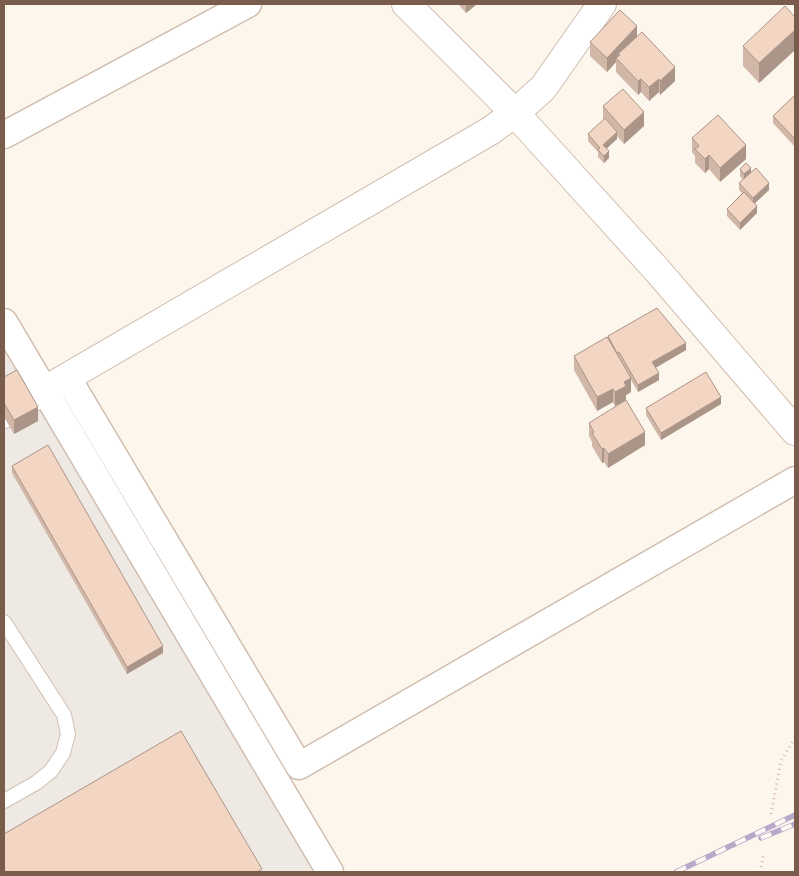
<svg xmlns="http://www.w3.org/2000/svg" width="799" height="876" font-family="Quicksand,sans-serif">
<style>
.industrial{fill:#efe9e4}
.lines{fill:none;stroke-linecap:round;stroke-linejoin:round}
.service-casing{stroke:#d1beb0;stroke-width:16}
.minor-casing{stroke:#d1beb0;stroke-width:29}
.tertiary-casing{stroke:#d1beb0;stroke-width:30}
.path{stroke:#d9b8a5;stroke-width:3;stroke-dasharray:1 4;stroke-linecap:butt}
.service{stroke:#fff;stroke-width:14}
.minor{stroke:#fff;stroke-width:26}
.tertiary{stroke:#fff;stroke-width:28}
.rail-casing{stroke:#b9a8c9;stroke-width:5.5}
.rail{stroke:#fffaf3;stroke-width:4;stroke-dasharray:11;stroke-linecap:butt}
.wall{fill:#d1b7a8}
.shaded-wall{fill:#aa9588}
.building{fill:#f3d5c3;stroke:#aa9588}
</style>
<rect width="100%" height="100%" fill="#fdf6ec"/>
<polygon class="industrial" points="4,349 314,872 4,872"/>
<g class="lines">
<defs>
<polyline id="service" points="4,622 64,715 68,734 63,753 51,771 36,783 4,801"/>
<g id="minor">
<polyline points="4,135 248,4"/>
<polyline points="4,322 330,872"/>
<polyline points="67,377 299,766 795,480"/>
</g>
<g id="tertiary">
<polyline points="406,4 515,113 657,270 795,431"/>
<polyline points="4,414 490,131 515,113 543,88 602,4"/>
</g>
</defs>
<use href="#service" class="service-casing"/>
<use href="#minor" class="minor-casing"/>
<use href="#tertiary" class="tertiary-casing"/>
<g class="path">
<polyline points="771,814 781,761 795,738"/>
<polyline points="760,872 764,853"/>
</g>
<use href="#service" class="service"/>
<use href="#minor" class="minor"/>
<use href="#tertiary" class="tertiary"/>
<defs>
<g id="rail">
<polyline points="761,838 795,824"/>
<polyline points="676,872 795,815"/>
</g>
</defs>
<use href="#rail" class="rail-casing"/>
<use href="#rail" class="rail"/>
</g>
<g class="wall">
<polygon points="458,4 477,4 466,13"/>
<polygon points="795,16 795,50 759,83 743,66 743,46"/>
<polygon points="637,36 675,81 660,95 659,92 649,101 641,92 638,95 616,72 616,62 607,72 590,56 590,42"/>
<polygon points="795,95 795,147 773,123 773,116"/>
<polygon points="603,106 644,126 624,144 617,136 617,139 606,148 609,158 604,163 598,157 598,152 588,141 588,134 603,120"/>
<polygon points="692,138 746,159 720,182 709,169 705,173 695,163 695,156 692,152"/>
<polygon points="740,169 751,173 769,190 755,203 757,213 740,230 727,216 727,209 742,193 739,190 739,183 743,180 740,176"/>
<polygon points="607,337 686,350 655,368 659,380 638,392 631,380 631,392 626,395 626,400 615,406 613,402 597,411 574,370 574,356"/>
<polygon points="4,377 38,421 14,434 4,417"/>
<polygon points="721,404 661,440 646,415 646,408"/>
<polygon points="589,423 645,445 608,468 604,462 602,463 592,446 592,442 589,436"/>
<polygon points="12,466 163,653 127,674 12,473"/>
</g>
<g class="shaded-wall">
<polygon points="468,4 477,4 466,13 466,6"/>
<polygon points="637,26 637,39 620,55 618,54 618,60 616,58 616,62 607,72 607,58"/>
<polygon points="795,30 795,50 759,83 759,63"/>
<polygon points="675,67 675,81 660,95 660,81"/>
<polygon points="641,79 641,92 638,95 638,81"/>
<polygon points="659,79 659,92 649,101 649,87"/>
<polygon points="644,112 644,126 624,144 624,130"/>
<polygon points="617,132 617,139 603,152 603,145"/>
<polygon points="746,145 746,159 720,182 720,168"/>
<polygon points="609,151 609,158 604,163 604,156"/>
<polygon points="709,155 709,169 705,173 705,159"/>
<polygon points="751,168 751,176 744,181 744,174"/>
<polygon points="769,183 769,190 753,205 753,198"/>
<polygon points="757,206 757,213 740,230 740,223"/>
<polygon points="686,343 686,350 652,370 652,362"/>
<polygon points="659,373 659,380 638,392 638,385"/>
<polygon points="631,378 631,392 626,395 626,400 615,406 615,392 624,382"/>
<polygon points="613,389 613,402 597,411 597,397"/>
<polygon points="721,397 721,404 661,440 661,433"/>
<polygon points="38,407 38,421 14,434 14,420"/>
<polygon points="645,432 645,445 608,468 608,454"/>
<polygon points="604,448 604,462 602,463 602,449"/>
<polygon points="163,646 163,653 127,674 127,667"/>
</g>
<g class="building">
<polygon points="785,6 794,16 795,16 795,30 759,63 743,46"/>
<polygon points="620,10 637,26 607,58 590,42"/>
<polygon points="642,32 675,67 660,81 659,79 649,87 641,79 638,81 616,58 620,55 618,54"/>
<polygon points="623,89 644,112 624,130 603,106"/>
<polygon points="795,95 795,139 773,116"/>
<polygon points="718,115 746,145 720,168 709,155 705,159 695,149 699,146 692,138"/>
<polygon points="605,118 617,132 603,145 609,151 604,156 598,150 600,148 588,134"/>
<polygon points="746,163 751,168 744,174 740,169"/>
<polygon points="756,168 769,183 753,198 739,183"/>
<polygon points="744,192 757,206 740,223 727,209"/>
<polygon points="657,308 686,343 652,362 659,373 638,385 619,352 617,353 608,336"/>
<polygon points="607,337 631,378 624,382 626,386 615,392 613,389 597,397 574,356"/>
<polygon points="17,370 38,407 14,420 4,403 4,377"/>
<polygon points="706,372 721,397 661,433 646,408"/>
<polygon points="626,400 645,432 608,454 604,448 602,449 592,433 594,432 589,423"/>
<polygon points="48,445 163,646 127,667 12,466"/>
<polygon points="181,731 262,869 257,872 4,872 4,834"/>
</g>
<rect width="799" height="876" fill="none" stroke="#7a5c4d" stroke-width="10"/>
</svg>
